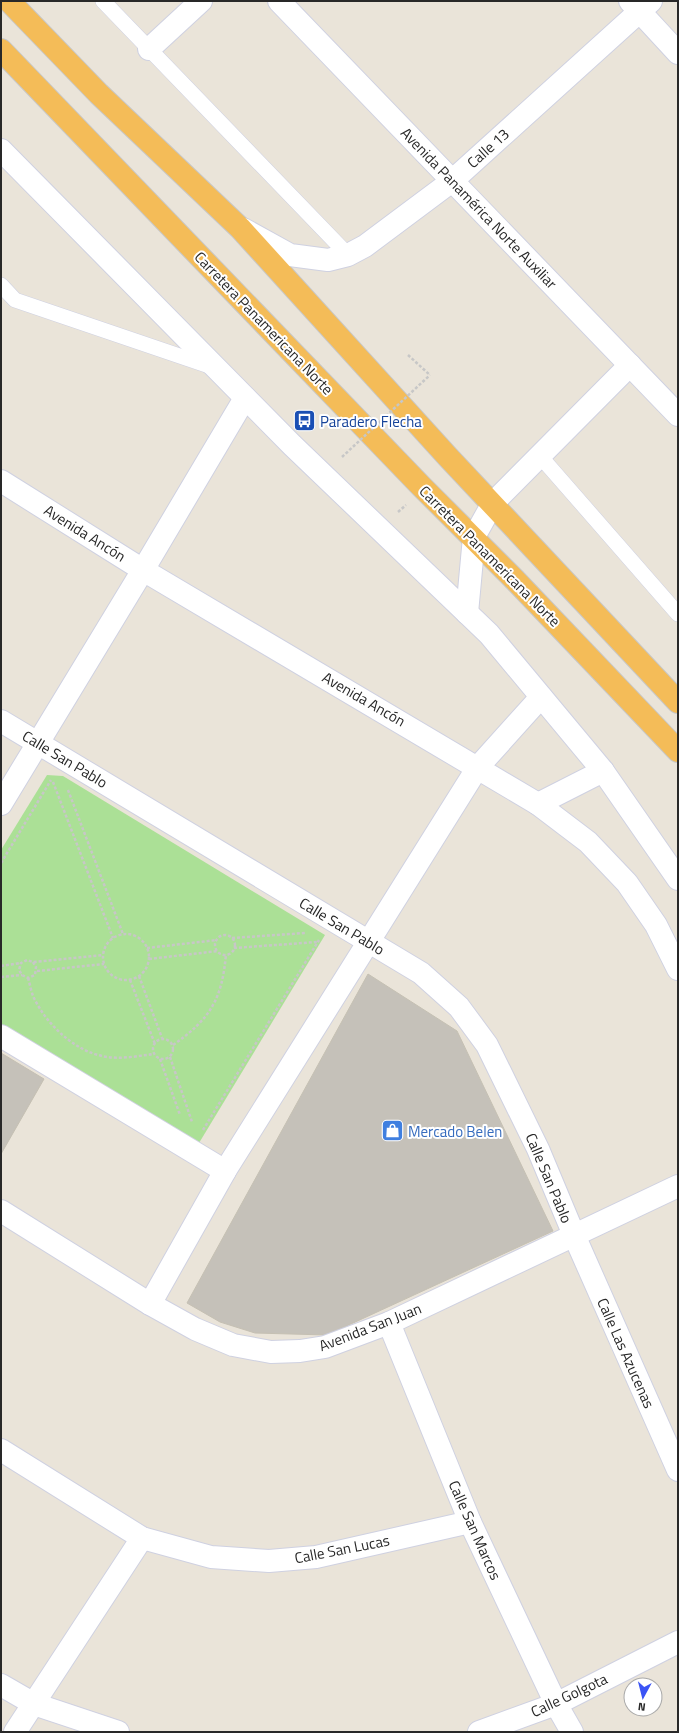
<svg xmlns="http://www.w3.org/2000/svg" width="679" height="1733" font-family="'Titillium Web',sans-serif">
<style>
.green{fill:#abe096}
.building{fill:#c5c1b9;stroke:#c5c0b3}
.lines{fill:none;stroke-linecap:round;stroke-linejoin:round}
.service-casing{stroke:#cfd1e1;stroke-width:16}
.minor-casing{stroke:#cfd1e1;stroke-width:24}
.secondary-casing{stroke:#cfd1e1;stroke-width:24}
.trunk-casing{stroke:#c7c7c7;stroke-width:24}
.path{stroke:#c7c7c7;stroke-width:2.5;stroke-dasharray:3 2;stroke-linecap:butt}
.service{stroke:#fff;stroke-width:15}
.minor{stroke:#fff;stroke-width:22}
.secondary{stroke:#fff;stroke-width:22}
.trunk{stroke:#f4bc58;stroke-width:22}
.path-bridge{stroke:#c7c7c7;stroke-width:2.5;stroke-dasharray:3 2;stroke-linecap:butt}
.labels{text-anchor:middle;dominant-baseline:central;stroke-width:4;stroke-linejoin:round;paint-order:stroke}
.street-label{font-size:15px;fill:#282828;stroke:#fff}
.transit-label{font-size:15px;fill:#164399;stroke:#fff;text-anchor:start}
.shop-label{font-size:15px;fill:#366cbe;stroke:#fff;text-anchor:start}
</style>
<rect width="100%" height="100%" fill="#eae4d9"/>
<polygon class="green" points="47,775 63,776 325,935 199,1143 1,1024 1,850"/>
<g class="building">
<polygon points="368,974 457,1031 553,1231 327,1335 255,1333 220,1322 187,1303"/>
<polygon points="1,1053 44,1079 1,1154"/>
</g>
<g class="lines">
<defs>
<g id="service">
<polyline points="103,1 348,255"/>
<polyline points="1,285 15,300 212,367"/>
<polyline points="540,456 678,614"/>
</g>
<g id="minor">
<polyline points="279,1 678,415"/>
<polyline points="630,1 678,53"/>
<polyline points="149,49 201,1"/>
<polyline points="243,229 290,255 328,260 348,255 365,246 452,181 651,1"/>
<polyline points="1,481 143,570 538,804 588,842 627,883 656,925 678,969"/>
<polyline points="467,613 474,537 493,503 630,365"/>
<polyline points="1,721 421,973 459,1007 487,1045 538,1149 574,1235 678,1470"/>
<polyline points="1,804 143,570 245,398"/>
<polyline points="538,804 603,771"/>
<polyline points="1,1036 225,1171"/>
<polyline points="1,1211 150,1304 195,1329 233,1345 271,1352 300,1351 325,1347 389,1323 678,1186"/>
<polyline points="150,1304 225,1171 478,767 541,697"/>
<polyline points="389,1323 470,1522 556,1704 572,1732"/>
<polyline points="1,1450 142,1538 211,1557 269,1561 316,1557 470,1522"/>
<polyline points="1,1685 34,1704 118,1732"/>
<polyline points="15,1732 142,1538"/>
<polyline points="479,1732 556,1704 678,1642"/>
</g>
<polyline id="secondary" points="1,150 292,445 489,634 603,771 678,879"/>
<g id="trunk">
<polyline points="9,1 99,94 240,228 448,457 678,702"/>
<polyline points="1,50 421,486 515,580 678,751"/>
</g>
</defs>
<use href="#service" class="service-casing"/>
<use href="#minor" class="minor-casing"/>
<use href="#secondary" class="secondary-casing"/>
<use href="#trunk" class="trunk-casing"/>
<g class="path">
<polyline points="408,355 430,375"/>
<polyline points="398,512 406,505"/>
<polyline points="53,782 113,938"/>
<polyline points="68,790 123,934"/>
<polyline points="1,863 51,780"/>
<circle cx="126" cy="957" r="23"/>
<circle cx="225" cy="945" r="10"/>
<polyline points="232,938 305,933"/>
<polyline points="147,948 217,940"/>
<polyline points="234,948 317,942"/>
<polyline points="149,959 218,951"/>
<polyline points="33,962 36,967 35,975 28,978 22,975 19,970 21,963 27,960 33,962 103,955"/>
<polyline points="1,966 21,963"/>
<polyline points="37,971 104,964"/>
<polyline points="139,976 162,1038"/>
<polyline points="1,977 22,975"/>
<path d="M28 978C30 984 31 992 34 998 47 1025 74 1050 102 1056 119 1060 137 1056 154 1054"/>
<polyline points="130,980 155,1044"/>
<circle cx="163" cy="1049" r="10"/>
<path d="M173 1045C210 1019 222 1000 226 954"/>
<polyline points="170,1057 192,1122"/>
<polyline points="160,1059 180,1115"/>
<polyline points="203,1130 319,940"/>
</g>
<use href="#service" class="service"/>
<use href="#minor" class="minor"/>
<use href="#secondary" class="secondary"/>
<use href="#trunk" class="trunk"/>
<polyline class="path-bridge" points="342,457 430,375"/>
</g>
<defs>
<symbol id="bus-square" viewBox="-11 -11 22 22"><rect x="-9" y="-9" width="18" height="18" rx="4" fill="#1a4fb4" stroke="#fff"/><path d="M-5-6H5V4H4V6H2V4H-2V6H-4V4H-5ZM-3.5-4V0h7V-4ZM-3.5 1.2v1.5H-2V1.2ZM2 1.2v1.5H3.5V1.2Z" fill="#fff"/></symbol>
<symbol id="shop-square" viewBox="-11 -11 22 22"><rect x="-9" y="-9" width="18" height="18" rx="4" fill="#3f7fe0" stroke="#fff"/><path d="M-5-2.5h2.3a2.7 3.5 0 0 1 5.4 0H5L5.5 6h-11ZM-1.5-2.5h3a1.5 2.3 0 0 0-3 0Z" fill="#fff"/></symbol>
</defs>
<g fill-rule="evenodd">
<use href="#bus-square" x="292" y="408" width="25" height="25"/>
<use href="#shop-square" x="380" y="1118" width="25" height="25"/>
</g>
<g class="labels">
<g class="street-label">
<text transform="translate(488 148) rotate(-42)">Calle 13</text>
<text transform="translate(479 208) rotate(46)">Avenida Panamérica Norte Auxiliar</text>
<text transform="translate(264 323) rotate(46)">Carretera Panamericana Norte</text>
<text transform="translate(85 533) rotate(32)">Avenida Ancón</text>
<text transform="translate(490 556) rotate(45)">Carretera Panamericana Norte</text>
<text transform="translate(364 699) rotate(30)">Avenida Ancón</text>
<text transform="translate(65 759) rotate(31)">Calle San Pablo</text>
<text transform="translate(342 926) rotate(31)">Calle San Pablo</text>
<text transform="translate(549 1178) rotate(67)">Calle San Pablo</text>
<text transform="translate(370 1327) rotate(-21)">Avenida San Juan</text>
<text transform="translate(626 1353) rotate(66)">Calle Las Azucenas</text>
<text transform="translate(475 1530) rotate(66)">Calle San Marcos</text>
<text transform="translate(342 1549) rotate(-11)">Calle San Lucas</text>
<text transform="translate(569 1695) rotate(-25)">Calle Golgota</text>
</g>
<g class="transit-label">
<text x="320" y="421">Paradero Flecha</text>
</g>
<g class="shop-label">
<text x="408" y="1131">Mercado Belen</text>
</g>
</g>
<rect width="679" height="1733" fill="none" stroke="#282828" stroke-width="4"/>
<g transform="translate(643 1697) rotate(187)"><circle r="19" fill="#ffffff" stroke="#a9a9a9"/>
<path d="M0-3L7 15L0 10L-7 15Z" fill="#3b54f5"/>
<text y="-6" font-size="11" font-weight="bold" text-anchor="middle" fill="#282828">N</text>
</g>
</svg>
